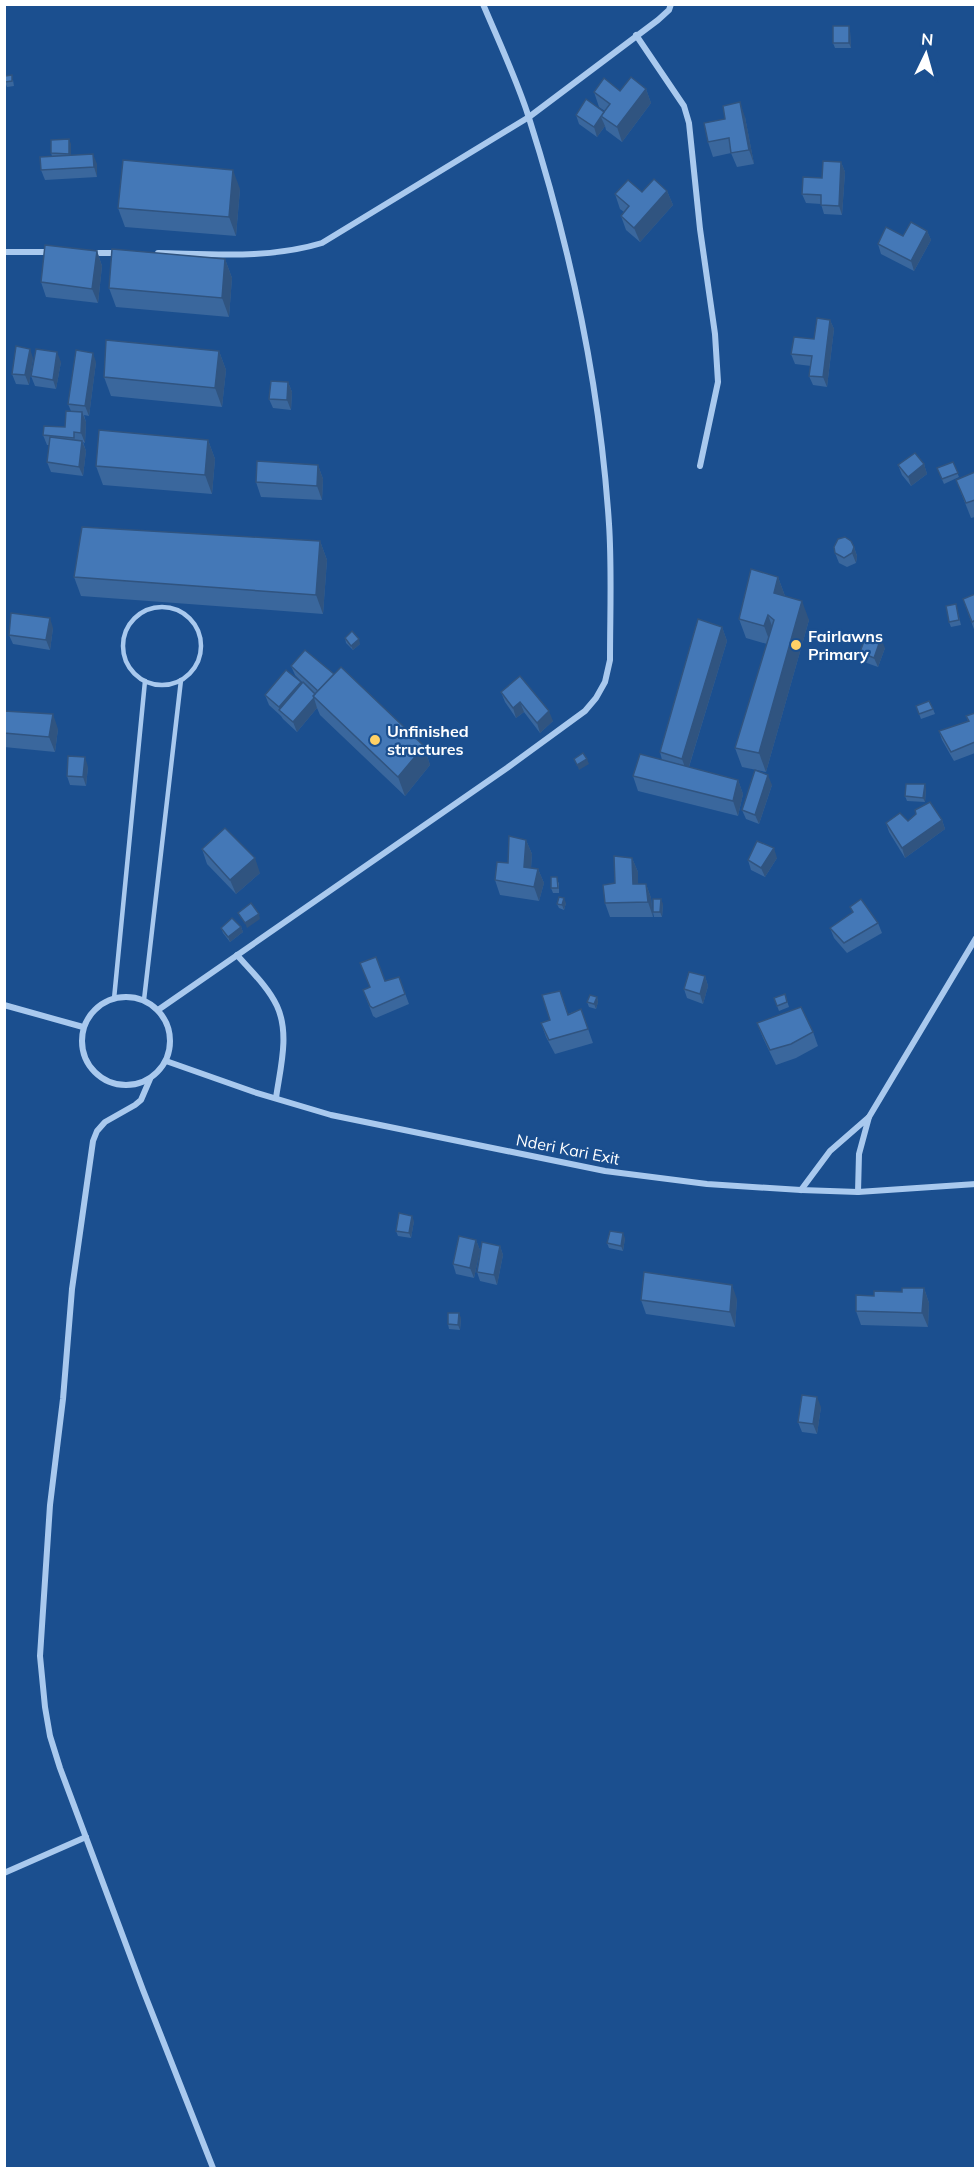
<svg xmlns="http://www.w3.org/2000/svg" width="980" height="2173" font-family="Mulish,sans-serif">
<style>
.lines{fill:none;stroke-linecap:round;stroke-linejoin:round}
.service{stroke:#a9c9ee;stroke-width:4.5}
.minor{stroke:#a9c9ee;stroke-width:6}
.wall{fill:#3a679d}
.shaded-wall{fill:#305480}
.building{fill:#4478b7;stroke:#305480;stroke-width:1.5}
.poi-dot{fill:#ffd166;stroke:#1b4f8f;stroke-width:2}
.labels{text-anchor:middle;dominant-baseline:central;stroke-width:4.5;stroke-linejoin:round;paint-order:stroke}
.poi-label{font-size:16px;font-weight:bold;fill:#fff;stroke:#1b4f8f;text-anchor:start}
.street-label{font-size:16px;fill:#fff;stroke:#1b4f8f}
</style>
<rect width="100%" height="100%" fill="#1b4f8f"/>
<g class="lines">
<g class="service">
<circle cx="162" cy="646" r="39"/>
<polyline points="114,999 145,681"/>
<polyline points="144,1000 181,680"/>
</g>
<g class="minor">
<polyline points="636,35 684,106 689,123 700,229 715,334 718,382 700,466"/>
<polyline points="4,252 52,252"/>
<polyline points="89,253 118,253"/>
<path d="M158 253C213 254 270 259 322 243L529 117 658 20 669 10 671 4"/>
<path d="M237 955C251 971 268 987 277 1006 290 1034 280 1069 276 1098"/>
<circle cx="126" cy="1041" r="44"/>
<polyline points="4,1005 83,1027"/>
<path d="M158 1010 507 768 585 711 596 698 605 682 610 660C610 615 612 569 609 524 600 386 571 250 529 118 517 80 499 42 483 4"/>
<polyline points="166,1061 254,1092 331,1115 605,1171 707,1184 801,1190 858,1192 976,1184"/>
<polyline points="150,1079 141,1100 135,1105 105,1122 97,1131 93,1141 72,1289 63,1399 50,1505 40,1656 45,1707 50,1736 60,1768 143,1990 213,2168"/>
<polyline points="869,1117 976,938"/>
<polyline points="801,1190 830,1151 869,1117 859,1154 858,1192"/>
<polyline points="4,1873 86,1837"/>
</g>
</g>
<g class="wall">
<polygon points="849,26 850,31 851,48 835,48 833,43"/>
<polygon points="13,80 14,86 7,87 5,82"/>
<polygon points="646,89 651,103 622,142 606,130 605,126 597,137 579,124 576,115 604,112 605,111 599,107 594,92"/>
<polygon points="745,117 754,164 737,167 731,153 713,157 708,142"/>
<polygon points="71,144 71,155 97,164 97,177 45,180 41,170 52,156 51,153"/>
<polygon points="841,162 845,172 842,215 824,214 821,204 806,203 802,194"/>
<polygon points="240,189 236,236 125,227 118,208"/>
<polygon points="667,191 673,205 640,242 626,230 621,216 624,212 620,209 615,194"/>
<polygon points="927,231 931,240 914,271 881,254 878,244 903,236"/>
<polygon points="97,251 102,266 98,303 46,297 41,282"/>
<polygon points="225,259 232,278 229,317 116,307 109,288"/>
<polygon points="830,320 834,329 827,387 813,385 809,376 811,366 795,364 791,354 814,339"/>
<polygon points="219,351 226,370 222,407 111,396 104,377"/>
<polygon points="33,358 29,385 16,384 12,374"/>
<polygon points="61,362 56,389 35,386 31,376"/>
<polygon points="96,362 89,416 84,415 86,422 85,443 83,442 86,451 83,476 51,472 47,462 49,445 47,445 43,435 65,427 71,411 68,404"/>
<polygon points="288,382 292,392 291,410 273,408 269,399"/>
<polygon points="208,440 215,459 212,494 103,485 96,466"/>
<polygon points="953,462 959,477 944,484 937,468"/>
<polygon points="924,464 927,474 911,486 902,475 898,465"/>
<polygon points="318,465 323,479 322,500 261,497 256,482"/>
<polygon points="975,472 975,517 971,518 956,480"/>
<polygon points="320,541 327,560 323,614 81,596 74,577"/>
<polygon points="854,547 857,556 856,563 847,567 839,563 835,553"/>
<polygon points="778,577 785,596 809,620 766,772 742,767 735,748 767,644 746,638 739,619"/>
<polygon points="975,594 975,632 963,599"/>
<polygon points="957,609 961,625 951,627 949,622"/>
<polygon points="722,627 727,641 689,767 738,780 743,794 738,816 638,791 633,776 662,760 660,752"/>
<polygon points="53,628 50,650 13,644 9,635"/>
<polygon points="345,638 360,644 353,650 346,643"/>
<polygon points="885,648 878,667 864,662 860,652"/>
<polygon points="291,666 334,675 424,746 430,765 405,796 320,715 317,708 297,732 283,719 281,716 269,705 265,695 303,683 295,675"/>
<polygon points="501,692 553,721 540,733 524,712 516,718 505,702"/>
<polygon points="916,706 933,709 935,714 921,719"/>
<polygon points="4,711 58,729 55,752 4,747"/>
<polygon points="975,713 975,753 954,761 942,740 939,731 968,721 966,716"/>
<polygon points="88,767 86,786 70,785 67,776"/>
<polygon points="772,785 759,824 746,819 742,810"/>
<polygon points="926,789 925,802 907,801 905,796"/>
<polygon points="942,820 945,829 905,858 889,832 886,823"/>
<polygon points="526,840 532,854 531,868 538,869 544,883 539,901 500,895 495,880"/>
<polygon points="202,849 260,873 236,894 207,864"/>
<polygon points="632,858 638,872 638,884 646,884 651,898 653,917 610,917 605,903 615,883"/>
<polygon points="777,858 765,877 751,870 748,860"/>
<polygon points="559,882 559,893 553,893 551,888"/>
<polygon points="566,903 564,910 559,908 557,904"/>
<polygon points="663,904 662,917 654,917 653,912"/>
<polygon points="878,923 882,933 847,953 834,938 830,928"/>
<polygon points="241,927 243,932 230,942 223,933 221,928"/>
<polygon points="360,963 385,981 399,977 409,1004 376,1018 373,1016 363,990 370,987"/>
<polygon points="705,976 708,986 703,1004 687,998 684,989"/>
<polygon points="785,994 789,1007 779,1011 774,998"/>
<polygon points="597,997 598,1002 596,1009 589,1007 587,1002"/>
<polygon points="581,1009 593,1043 555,1054 546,1037 541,1023 568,1014"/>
<polygon points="757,1023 813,1032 818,1046 796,1058 776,1065 763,1038"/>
<polygon points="414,1221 411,1238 398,1236 396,1231"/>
<polygon points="625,1238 623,1251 609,1248 607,1243"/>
<polygon points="476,1240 480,1250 474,1278 456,1274 453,1264"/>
<polygon points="500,1246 503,1255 497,1285 480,1281 477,1272"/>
<polygon points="924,1288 929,1303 928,1327 861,1325 856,1311 874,1296"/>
<polygon points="737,1299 735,1327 646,1314 641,1300"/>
<polygon points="461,1318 460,1330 449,1329 448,1324"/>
<polygon points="821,1407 817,1434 802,1432 798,1422"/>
</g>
<g class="shaded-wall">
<polygon points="849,26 850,31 851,48 849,43"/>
<polygon points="646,89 651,103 622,142 617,127"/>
<polygon points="740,102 745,117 754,164 749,150"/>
<polygon points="601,117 605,126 597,137 594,127"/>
<polygon points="69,139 71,144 71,159 69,154"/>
<polygon points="93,154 97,164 97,177 94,167"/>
<polygon points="841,162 845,172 842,215 839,206"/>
<polygon points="233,170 240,189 236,236 229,217"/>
<polygon points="667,191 673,205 640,242 634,228"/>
<polygon points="927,231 931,240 914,271 911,261"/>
<polygon points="97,251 102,266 98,303 92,289"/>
<polygon points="225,259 232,278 229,317 222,298"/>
<polygon points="830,320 834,329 827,387 823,377"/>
<polygon points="30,349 33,358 29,385 25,375"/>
<polygon points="219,351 226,370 222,407 215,388"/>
<polygon points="57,352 61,362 56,389 53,380"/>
<polygon points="93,353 96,362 89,416 85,406"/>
<polygon points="288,382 292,392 291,410 287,400"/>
<polygon points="82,412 86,422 85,443 81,433"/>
<polygon points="208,440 215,459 212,494 205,475"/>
<polygon points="82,441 86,451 83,476 79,467"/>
<polygon points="924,464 927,474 911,486 908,477"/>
<polygon points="318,465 323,479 322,500 317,486"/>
<polygon points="320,541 327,560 323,614 316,595"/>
<polygon points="854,547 857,556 856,563 852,553"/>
<polygon points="778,577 785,596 774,593"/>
<polygon points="802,601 809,620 766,772 759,753"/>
<polygon points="768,615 775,634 771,645 764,626"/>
<polygon points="50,618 53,628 50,650 46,640"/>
<polygon points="722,627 727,641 687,773 682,759"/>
<polygon points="881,638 885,648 878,667 874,658"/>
<polygon points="359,639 360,644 353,650 351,646"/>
<polygon points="301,682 305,691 280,711 279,707"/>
<polygon points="314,698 317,708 297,732 293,722"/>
<polygon points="520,702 524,712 516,718 513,708"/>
<polygon points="549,711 553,721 540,733 537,723"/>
<polygon points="53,714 58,729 55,752 49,737"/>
<polygon points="424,746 430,765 405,796 398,777"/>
<polygon points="85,757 88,767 86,786 83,777"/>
<polygon points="587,759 589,764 579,770 577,765"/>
<polygon points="768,775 772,785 759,824 755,815"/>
<polygon points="738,780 743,794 738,816 733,801"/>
<polygon points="925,784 926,789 925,802 923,798"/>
<polygon points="942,820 945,829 905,858 902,848"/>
<polygon points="526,840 532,854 530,882 524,867"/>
<polygon points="774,848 777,858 765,877 761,868"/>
<polygon points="255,858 260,873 236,894 230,880"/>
<polygon points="632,858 638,872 638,898 633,884"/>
<polygon points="538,869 544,883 539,901 534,887"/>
<polygon points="646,884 651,898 653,917 648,902"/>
<polygon points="564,898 566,903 564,910 562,905"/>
<polygon points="661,899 663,904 662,917 660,912"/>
<polygon points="259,914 260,919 247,928 245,923"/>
<polygon points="241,927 243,932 230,942 228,937"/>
<polygon points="705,976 708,986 703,1004 700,994"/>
<polygon points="597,997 598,1002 596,1009 594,1004"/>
<polygon points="412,1216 414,1221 411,1238 409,1233"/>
<polygon points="623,1233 625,1238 623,1251 621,1246"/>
<polygon points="476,1240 480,1250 474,1278 470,1268"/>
<polygon points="500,1246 503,1255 497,1285 494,1275"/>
<polygon points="732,1285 737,1299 735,1327 730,1312"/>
<polygon points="924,1288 929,1303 928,1327 922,1313"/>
<polygon points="459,1313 461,1318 460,1330 458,1325"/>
<polygon points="817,1397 821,1407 817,1434 813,1424"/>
</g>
<g class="building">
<rect x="833" y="26" width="16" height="17"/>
<polygon points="12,75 12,81 5,82 5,76"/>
<polygon points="631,77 646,89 617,127 601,116 610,104 594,92 604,78 620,91"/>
<polygon points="586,99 604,112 594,127 576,115"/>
<polygon points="740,102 749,150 731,153 729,138 708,142 704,123 725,119 723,106"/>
<polygon points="69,139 69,154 51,153 51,140"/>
<polygon points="93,154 94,167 41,170 40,157"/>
<polygon points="123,160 233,170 229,217 118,208"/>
<polygon points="823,161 841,162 839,206 821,205 821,195 802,194 803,177 822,178"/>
<polygon points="654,179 667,191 634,228 621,216 629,206 615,194 628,180 642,192"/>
<polygon points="911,222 927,231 911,261 878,244 886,227 903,236"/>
<polygon points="45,245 97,251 92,289 41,282"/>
<polygon points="112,249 225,259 222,298 109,288"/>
<polygon points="817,318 830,320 823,377 809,376 812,356 791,354 794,337 814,339"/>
<polygon points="106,340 219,351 215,388 104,377"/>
<polygon points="16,346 30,349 25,375 12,374"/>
<polygon points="36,349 57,352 53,380 31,376"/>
<polygon points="76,350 93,353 85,406 68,404"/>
<polygon points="271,381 288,382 287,400 269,399"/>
<polygon points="66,411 82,412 81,433 74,432 74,438 43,435 44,426 65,427"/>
<polygon points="99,430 208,440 205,475 96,466"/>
<polygon points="50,437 82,441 79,467 47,462"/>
<polygon points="915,453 924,464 908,477 898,465"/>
<polygon points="257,461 318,465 317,486 256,482"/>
<polygon points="953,462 958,473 942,479 937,468"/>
<polygon points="975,472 975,500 966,503 956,480"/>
<polygon points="82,527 320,541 316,595 74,577"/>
<polygon points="845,537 851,541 854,547 852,553 844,558 835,553 834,547 838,539"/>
<polygon points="751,569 778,577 774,593 802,601 759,753 735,748 774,620 768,615 764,626 739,619"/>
<polygon points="975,594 975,620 972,622 963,599"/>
<polygon points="956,604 959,620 949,622 946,606"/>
<polygon points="11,613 50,618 46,640 9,635"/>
<polygon points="698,619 722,627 682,759 660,752"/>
<polygon points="352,631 359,639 351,646 345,638"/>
<polygon points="867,633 881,638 874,658 860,652"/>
<polygon points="305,650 334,674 318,691 291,666"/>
<polygon points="341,667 424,746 398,777 313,696"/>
<polygon points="286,670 301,682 279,707 265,695"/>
<polygon points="520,676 549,711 537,723 520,702 513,708 501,692"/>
<polygon points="303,682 315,694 313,696 314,698 293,722 279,710"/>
<polygon points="929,701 933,709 919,714 916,706"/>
<polygon points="4,711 53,714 49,737 4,733"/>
<polygon points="975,713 975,742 951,752 939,731 969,721 966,716"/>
<polygon points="583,753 587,759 577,765 574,759"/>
<polygon points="640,754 738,780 733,801 633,776"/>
<polygon points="68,756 85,757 83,777 67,776"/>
<polygon points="755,770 768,775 755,815 742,810"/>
<polygon points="906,784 925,784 923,798 905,796"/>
<polygon points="930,802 942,820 902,848 886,823 900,813 908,821 916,814 915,810"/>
<polygon points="225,828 255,858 230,880 202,849"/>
<polygon points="509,836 526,840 524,867 538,869 534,887 495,880 497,862 508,863"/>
<polygon points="757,841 774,848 761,868 748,860"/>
<polygon points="614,856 632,858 633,884 646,884 648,902 605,903 603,885 615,883"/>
<polygon points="551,877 557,877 558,888 551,888"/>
<polygon points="559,897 564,898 562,905 557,904"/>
<polygon points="653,899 661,899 660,912 653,912"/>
<polygon points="861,899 878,923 844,943 830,928 853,912 850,907"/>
<polygon points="251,903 259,914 245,923 238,913"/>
<polygon points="232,918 241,927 228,937 221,928"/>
<polygon points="376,957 385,981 399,977 405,994 373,1008 370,1006 363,990 370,987 360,963"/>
<polygon points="689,972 705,976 700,994 684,989"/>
<polygon points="560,991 568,1015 581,1009 588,1029 549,1040 541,1023 550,1020 542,995"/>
<polygon points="785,994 787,1002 777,1006 774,998"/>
<polygon points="590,995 597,997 594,1004 587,1002"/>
<polygon points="801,1007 813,1032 791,1044 770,1050 757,1023"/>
<polygon points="399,1213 412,1216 409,1233 396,1231"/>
<polygon points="610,1231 623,1233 621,1246 607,1243"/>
<polygon points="459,1236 476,1240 470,1268 453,1264"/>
<polygon points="482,1242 500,1246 494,1275 477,1272"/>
<polygon points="644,1272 732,1285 730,1312 641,1300"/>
<polygon points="902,1288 924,1288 922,1313 856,1311 856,1295 874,1296 874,1291 902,1292"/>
<polygon points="448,1313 459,1313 458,1325 448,1324"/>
<polygon points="802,1395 817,1397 813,1424 798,1422"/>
</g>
<g class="poi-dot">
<circle cx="796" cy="645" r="6"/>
<circle cx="375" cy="740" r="6"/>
</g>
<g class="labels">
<g class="poi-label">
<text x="808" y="636">Fairlawns<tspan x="808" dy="18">Primary</tspan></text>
<text x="387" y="731">Unfinished<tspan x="387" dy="18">structures</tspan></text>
</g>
<g class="street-label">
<text transform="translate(568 1149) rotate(11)">Nderi Kari Exit</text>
</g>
</g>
<rect width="980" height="2173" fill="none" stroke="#ffffff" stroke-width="12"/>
<g transform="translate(926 54) rotate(5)" stroke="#1b4f8f" stroke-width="4.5" paint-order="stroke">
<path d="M0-4.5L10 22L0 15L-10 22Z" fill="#ffffff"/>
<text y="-9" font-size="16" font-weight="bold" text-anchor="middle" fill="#ffffff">N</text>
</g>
</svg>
